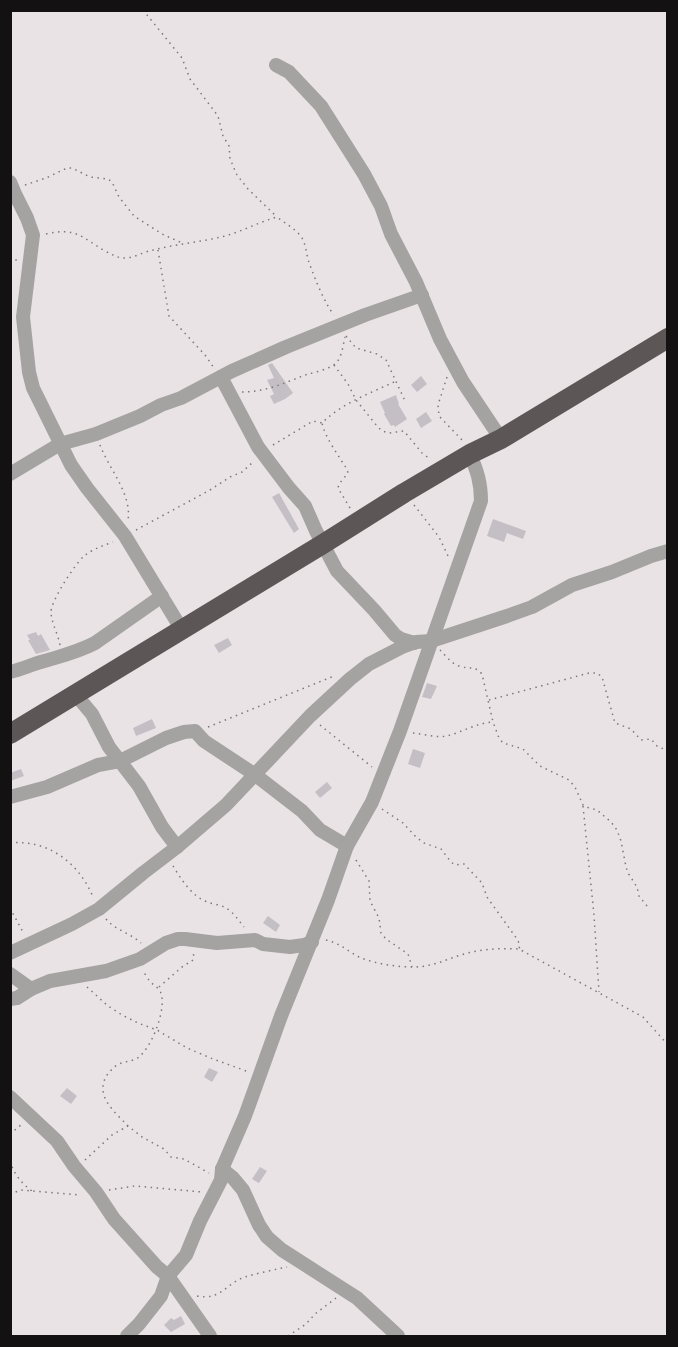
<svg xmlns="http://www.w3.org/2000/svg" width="678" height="1347" font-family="'PT Sans',sans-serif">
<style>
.building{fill:#c3bfc4}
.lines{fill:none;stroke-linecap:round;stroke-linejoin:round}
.path{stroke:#7c787a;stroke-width:1.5;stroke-dasharray:1.5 4.5;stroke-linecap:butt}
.minor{stroke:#a5a2a2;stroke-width:14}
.highway{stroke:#5c5657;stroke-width:20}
</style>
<rect width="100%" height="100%" fill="#e9e3e6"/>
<g class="building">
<polygon points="272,363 293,393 285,399 274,404 270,396 274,394 267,380 274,378 268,365"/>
<polygon points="421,376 427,384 417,392 411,385"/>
<polygon points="396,395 399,404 398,404 407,419 395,427 394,425 391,426 384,414 385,413 380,402"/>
<polygon points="426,412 432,421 421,428 416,419"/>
<polygon points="279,493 299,529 294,533 272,497"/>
<polygon points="493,519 526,531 523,539 507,533 504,542 487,536"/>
<polygon points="36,632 38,636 41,634 50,650 36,654 28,640 30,640 27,635"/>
<polygon points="228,638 232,645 219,653 214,645"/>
<polygon points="427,683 437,686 431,699 422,697"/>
<polygon points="152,719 156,728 136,736 133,728"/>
<polygon points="413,749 425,753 420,768 408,764"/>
<polygon points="21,769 24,776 10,781 10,773"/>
<polygon points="327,782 332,788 320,798 315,792"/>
<polygon points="268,916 280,925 276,932 263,923"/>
<polygon points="209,1068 218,1072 212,1082 204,1077"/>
<polygon points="67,1088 77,1096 71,1104 60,1096"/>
<polygon points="260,1167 267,1171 259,1183 252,1179"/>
<polygon points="181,1316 185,1324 171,1332 164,1325 171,1318 174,1320"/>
</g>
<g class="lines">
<g class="path">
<polyline points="143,10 182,58 190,79 218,116 223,136 229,146 230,158 233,166 237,175 248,189 277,217"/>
<polyline points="25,185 46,178 67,168 72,168 90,177 108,179 112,182 119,197 134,216 162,234 182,243"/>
<path d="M46 234C76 227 81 237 105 251 111 254 116 257 122 258 132 259 143 252 153 250 177 244 202 242 225 236 243 231 259 222 277 217 286 224 296 229 302 238 307 247 306 256 310 265 315 279 325 304 334 315"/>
<polyline points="158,250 169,316 205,355 214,368"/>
<polyline points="10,263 18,259"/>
<polyline points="346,336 356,348 377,354 386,360 406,403"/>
<polyline points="334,365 348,384 356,400 377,426 382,431 389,433 404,431 422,453 430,459"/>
<polyline points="447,377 438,405 439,416 462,440"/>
<path d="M242 392C265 392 285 383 305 375 315 372 328 370 336 363 342 357 343 345 345 337"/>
<path d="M100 445C109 469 132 494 128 520"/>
<polyline points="273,445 313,421 322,423"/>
<polyline points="414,505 439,537 448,556"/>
<path d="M350 508 338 488 339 484 348 473C347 468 344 465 341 460 334 449 325 436 322 423 342 403 371 393 396 381"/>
<polyline points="136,530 210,490 230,477 242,472 253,462"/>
<path d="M60 645C58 634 52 624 51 613 50 602 75 564 84 556 93 549 102 546 113 542"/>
<path d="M440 650C446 656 452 664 459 666 470 670 474 665 482 674L493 722 499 738 503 743 523 749 540 766 569 780 575 787 583 805 586 807 597 810 611 822 617 830 621 841 626 867 628 873 637 887 639 896 647 906"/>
<polyline points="489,700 589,673 597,673 602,677 615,723 631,729 641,740 651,739 657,746 668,751"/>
<polyline points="320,725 372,767"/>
<polyline points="208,727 334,676"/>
<path d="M413 733C424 734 436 738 447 736 462 732 477 723 493 722"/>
<polyline points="583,806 594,915 599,992"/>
<polyline points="382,809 403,823 416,837 424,843 441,849 451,862 455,865 464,864 482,883 487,897 517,939 520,945 519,949"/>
<path d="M10 843C48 839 79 863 93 897"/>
<polyline points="356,860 369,881 370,901 379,918 381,933 386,939 408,954 412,967"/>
<path d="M173 866C181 879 191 895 205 901 211 904 218 904 224 907 233 911 238 920 244 927"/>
<polyline points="10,908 24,934"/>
<path d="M106 919C115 930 130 933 141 943"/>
<path d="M326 940C339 943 348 951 359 957 375 964 397 967 414 967 432 967 447 959 464 954 482 949 500 948 519 949L643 1017 668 1045"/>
<polyline points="87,987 108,1006 122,1015 138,1023 157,1030 187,1048 213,1059 249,1072"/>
<polyline points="159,987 182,967 193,960 194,951"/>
<path d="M128 1126C115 1112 94 1096 107 1075 110 1071 113 1068 117 1065 124 1061 132 1062 139 1057 152 1046 164 1014 162 998 161 987 154 987 149 980 147 978 145 974 144 972"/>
<polyline points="10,1134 21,1125"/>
<polyline points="85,1160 112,1135 128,1126 142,1137 164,1149 171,1157 184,1159 209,1173"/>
<path d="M10 1161C14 1174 21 1183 32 1191"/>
<polyline points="109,1190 135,1186 202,1192"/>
<polyline points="10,1194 21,1190 81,1195"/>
<path d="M197 1296C221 1301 226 1283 245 1277 258 1273 273 1270 287 1267"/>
<polyline points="288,1336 306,1324 315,1314 336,1298"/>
</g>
<g class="minor">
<polyline points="276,65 289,72 321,106 364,174 381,206 391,234 416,282 440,339 463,382 501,439"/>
<polyline points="10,182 15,194 27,218 33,235 23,317 29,372 33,388 71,465 87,488 125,536 182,630"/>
<polyline points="221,377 258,447 289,488 305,506 316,531 337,571 374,610 395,635 401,639 414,643"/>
<polyline points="10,474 60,444 96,434 140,416 161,405 181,398 232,371 286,347 365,315 422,295"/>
<path d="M10 672C23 669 35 663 48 660 65 655 80 651 95 643L162 596"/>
<polyline points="76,695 92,714 109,747 139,786 162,827 177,847"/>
<polyline points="10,797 47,787 98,765 120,761 166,738 184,732 195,731 204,741 254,774 302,811 320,830 347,846"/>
<polyline points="10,953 72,924 99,909 143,873 177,847 226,805 310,716 350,679 369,664 402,647 416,642 431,641 507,616 532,607 572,585 612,572 651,556 668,551"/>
<polyline points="10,974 31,989 50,981 106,971 140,959 166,943 178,939 185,939 217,943 255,940 263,944 290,947 304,945 312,942"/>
<polyline points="10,999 17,998 31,989"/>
<polyline points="10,1097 57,1141 74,1166 96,1192 114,1219 157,1267 168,1276 210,1336"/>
<polyline points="222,1169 233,1178 243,1190 259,1225 267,1237 282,1250 357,1298 398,1336"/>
<path d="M127 1336 139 1324 161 1296 168 1276 186 1255 200 1221 221 1180 222 1169 245 1116 281 1016 328 900 347 846 372 802 400 731 481 501C481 482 477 471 470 454"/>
</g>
<polyline class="highway" points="10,734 323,544 404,493 470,454 501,439 668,338"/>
</g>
<rect width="678" height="1347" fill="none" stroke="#131112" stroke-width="24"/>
</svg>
